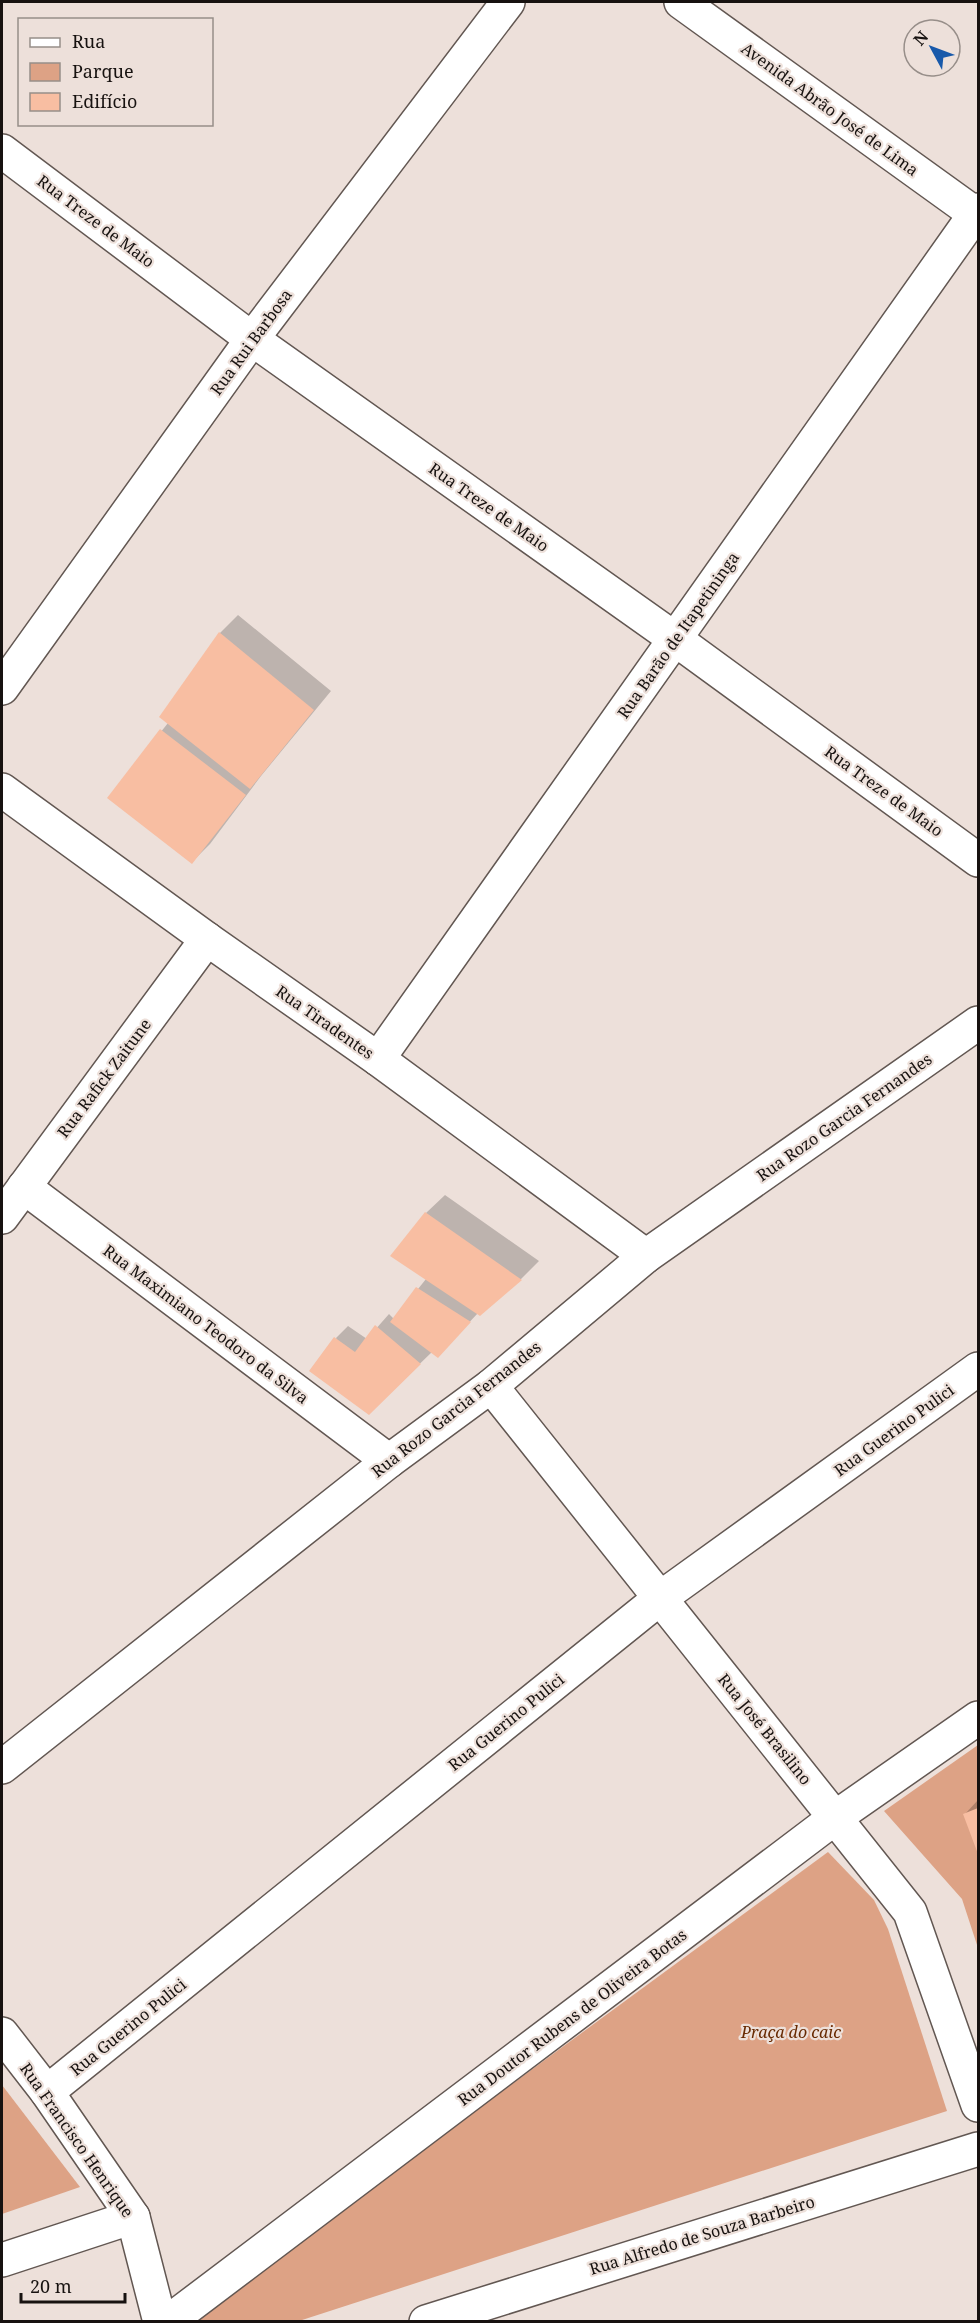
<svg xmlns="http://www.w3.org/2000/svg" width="980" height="2323" font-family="'Noto Serif',serif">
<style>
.green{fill:#dda285}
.shadow{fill:#0003}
.building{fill:#f8bea2}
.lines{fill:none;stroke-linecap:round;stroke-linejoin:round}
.street-casing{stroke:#625752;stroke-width:36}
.secondary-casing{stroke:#625752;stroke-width:36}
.street{stroke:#fff;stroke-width:33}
.secondary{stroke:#fff;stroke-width:33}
.labels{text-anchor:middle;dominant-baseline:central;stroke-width:4.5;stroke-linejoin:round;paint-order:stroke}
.street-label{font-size:16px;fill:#171210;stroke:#ede0da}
.park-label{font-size:16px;font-style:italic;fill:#682a02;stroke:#ede0da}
</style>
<rect width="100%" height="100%" fill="#ede0da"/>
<g class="green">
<polygon points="978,1745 978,1948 962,1899 884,1811"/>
<polygon points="828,1852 874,1900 888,1929 947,2111 299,2321 188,2322"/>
<polygon points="2,2085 80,2187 2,2214"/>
</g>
<g class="shadow">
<polygon points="238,615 331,691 261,776 210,844 192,862 109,797 168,723 220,633"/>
<polygon points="445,1195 539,1261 521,1279 480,1314 478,1313 450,1343 432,1352 369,1413 336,1338 348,1326 367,1339 389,1314 394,1319 426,1279 426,1213"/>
<polygon points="978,1800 978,1851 965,1814"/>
</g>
<g class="building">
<polygon points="219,632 314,710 250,789 159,717"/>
<polygon points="160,729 246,795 192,864 107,798"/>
<polygon points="425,1212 522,1280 480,1316 390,1256"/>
<polygon points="416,1287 471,1322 438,1358 390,1322"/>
<polygon points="375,1325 421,1364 369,1415 309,1371 334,1337 355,1352"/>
<polygon points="978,1808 978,1854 963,1814"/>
</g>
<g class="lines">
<defs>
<g id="street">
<polyline points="2,151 252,339 675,639 978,860"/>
<polyline points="2,688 252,339 508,2"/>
<polyline points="2,790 207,939 378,1059 646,1256"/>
<polyline points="378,1059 978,210"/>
<polyline points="24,1187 389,1461"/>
<polyline points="2,1217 207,939"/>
<polyline points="491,1386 910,1912 978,2105"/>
<polyline points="2,1767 389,1461 491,1386 646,1256 978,1023"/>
<polyline points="2,2034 47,2092 133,2217 160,2322"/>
<polyline points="47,2092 659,1599 978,1369"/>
<polyline points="2,2260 133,2217"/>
<polyline points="168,2322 836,1817 978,1718"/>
<polyline points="426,2322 978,2149"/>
</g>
<polyline id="secondary" points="681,2 978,216"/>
</defs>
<use href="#street" class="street-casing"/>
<use href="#secondary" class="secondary-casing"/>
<use href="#street" class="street"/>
<use href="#secondary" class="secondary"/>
</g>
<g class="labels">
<g class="street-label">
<text transform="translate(830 109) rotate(36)">Avenida Abrão José de Lima</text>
<text transform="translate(96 221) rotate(37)">Rua Treze de Maio</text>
<text transform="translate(251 342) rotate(-54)">Rua Rui Barbosa</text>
<text transform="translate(489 507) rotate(35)">Rua Treze de Maio</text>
<text transform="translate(678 635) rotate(-55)">Rua Barão de Itapetininga</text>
<text transform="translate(884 791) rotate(36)">Rua Treze de Maio</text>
<text transform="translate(325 1022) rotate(35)">Rua Tiradentes</text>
<text transform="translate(104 1078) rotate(-53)">Rua Rafick Zaitune</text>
<text transform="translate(844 1117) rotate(-35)">Rua Rozo Garcia Fernandes</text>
<text transform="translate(206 1324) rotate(37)">Rua Maximiano Teodoro da Silva</text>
<text transform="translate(456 1409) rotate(-38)">Rua Rozo Garcia Fernandes</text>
<text transform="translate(894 1430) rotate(-36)">Rua Guerino Pulici</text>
<text transform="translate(506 1722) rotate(-39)">Rua Guerino Pulici</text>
<text transform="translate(765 1729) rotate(51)">Rua José Brasilino</text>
<text transform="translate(572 2017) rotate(-37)">Rua Doutor Rubens de Oliveira Botas</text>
<text transform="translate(128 2027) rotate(-39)">Rua Guerino Pulici</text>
<text transform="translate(77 2140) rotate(55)">Rua Francisco Henrique</text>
<text transform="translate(702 2235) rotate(-17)">Rua Alfredo de Souza Barbeiro</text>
</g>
<g class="park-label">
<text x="791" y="2032">Praça do caic</text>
</g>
</g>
<rect width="980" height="2323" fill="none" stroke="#171210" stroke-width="6"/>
<rect x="18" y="18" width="195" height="108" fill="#ede0da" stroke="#978e89" stroke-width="1.5"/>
<rect x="30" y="38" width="30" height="9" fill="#ffffff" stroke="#978e89" stroke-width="1.5"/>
<text x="72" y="48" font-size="18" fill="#171210">Rua</text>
<rect x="30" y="63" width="30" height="18" fill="#dda285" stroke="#978e89" stroke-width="1.5"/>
<text x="72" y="78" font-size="18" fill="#171210">Parque</text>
<rect x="30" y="93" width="30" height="18" fill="#f8bea2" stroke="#978e89" stroke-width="1.5"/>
<text x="72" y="108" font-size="18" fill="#171210">Edifício</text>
<g transform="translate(932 48) rotate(311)"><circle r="28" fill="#ede0da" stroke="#978e89" stroke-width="1.5"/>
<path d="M0-4.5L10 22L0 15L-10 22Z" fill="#1859aa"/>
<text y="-9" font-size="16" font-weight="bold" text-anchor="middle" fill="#171210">N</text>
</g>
<path d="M21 2293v9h104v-9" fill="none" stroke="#171210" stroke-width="3"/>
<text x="30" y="2293" font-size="18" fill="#171210" stroke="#ede0da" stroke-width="4.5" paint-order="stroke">20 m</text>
</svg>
